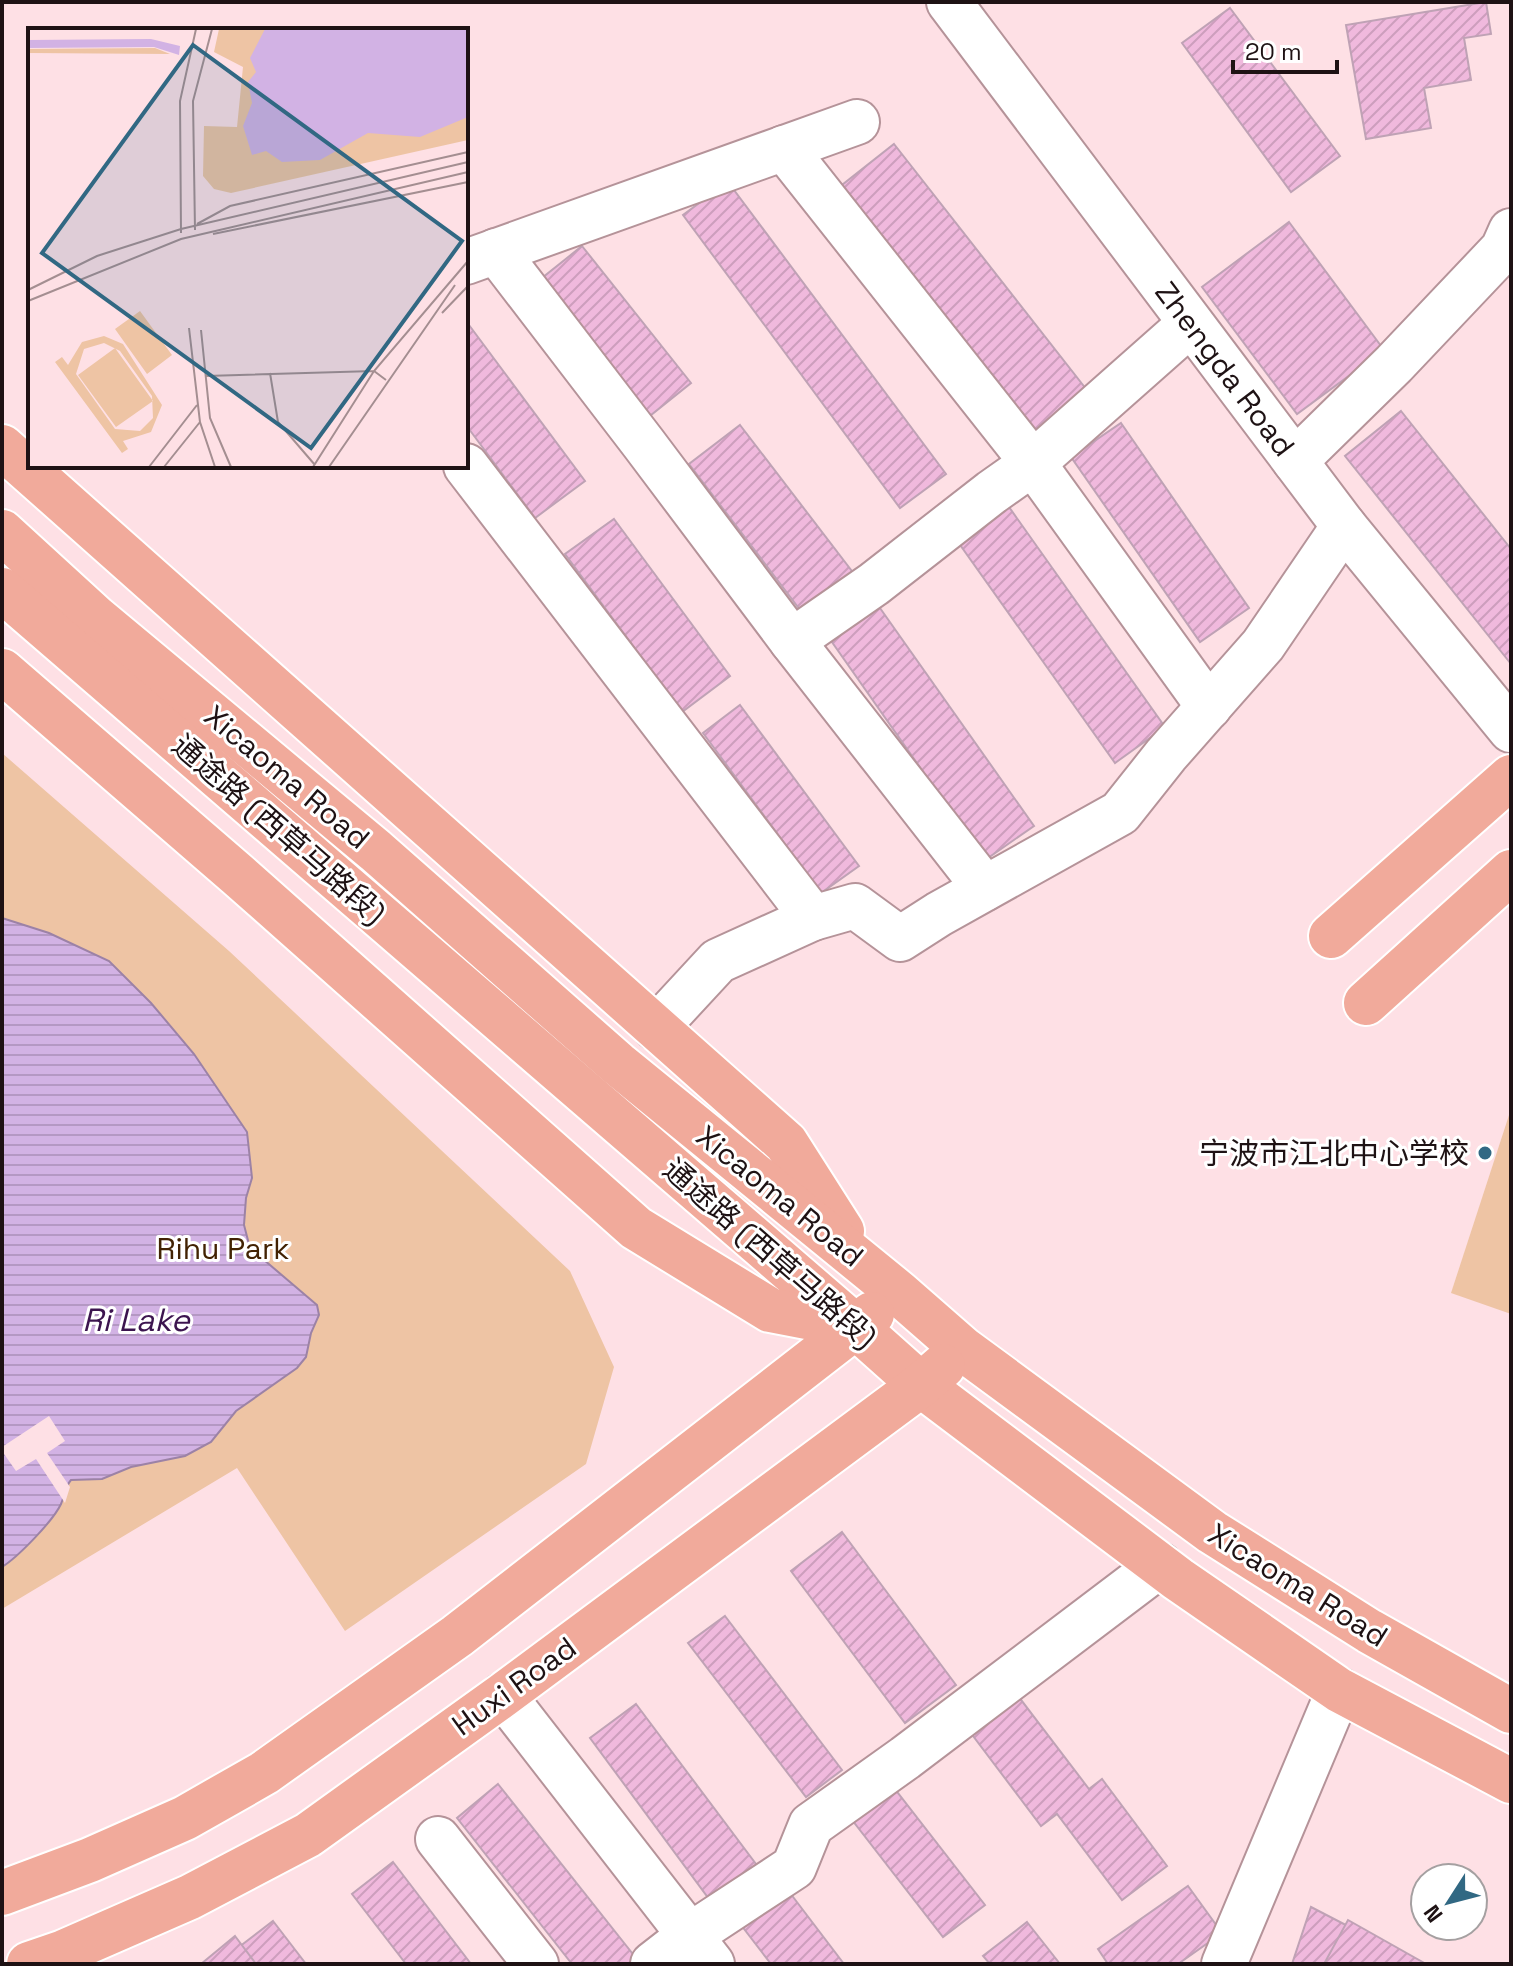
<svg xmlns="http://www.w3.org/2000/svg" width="1513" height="1966" font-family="'Space Grotesk','Noto Sans SC',sans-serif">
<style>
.green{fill:#eec4a4}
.water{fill:url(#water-rules);stroke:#9c82a6;stroke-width:2}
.pier{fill:#fee0e5}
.building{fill:url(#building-hatch);stroke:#bfa2b5;stroke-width:2}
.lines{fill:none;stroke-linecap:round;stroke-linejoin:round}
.minor-casing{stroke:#b59399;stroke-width:48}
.major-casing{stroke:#fff;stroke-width:48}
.minor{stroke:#fff;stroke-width:44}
.major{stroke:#f1aa9b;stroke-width:44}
.poi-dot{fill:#316883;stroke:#fff;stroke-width:3}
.labels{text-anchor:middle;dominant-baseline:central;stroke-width:6;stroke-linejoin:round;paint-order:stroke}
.street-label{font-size:30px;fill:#1e1214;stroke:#fff}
.poi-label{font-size:30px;fill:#1e1214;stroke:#fff;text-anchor:end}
.park-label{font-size:30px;fill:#422203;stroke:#fff}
.water-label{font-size:32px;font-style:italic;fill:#3c144f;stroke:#fff}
.inset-road{fill:none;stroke:#a48e91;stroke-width:2}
.view{fill:#316883;fill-opacity:0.15;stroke:#316883;stroke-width:4}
.inset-edge{fill:none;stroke:#1e1214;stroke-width:4}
</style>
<defs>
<pattern id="water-rules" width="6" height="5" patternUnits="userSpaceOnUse" patternTransform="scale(2)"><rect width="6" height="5" fill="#d2b2e4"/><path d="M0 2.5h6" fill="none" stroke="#b498c3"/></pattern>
<pattern id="building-hatch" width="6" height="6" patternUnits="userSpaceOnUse" patternTransform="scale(2)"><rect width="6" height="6" fill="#f0b9dd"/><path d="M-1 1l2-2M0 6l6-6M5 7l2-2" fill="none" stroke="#cd9ebd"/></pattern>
</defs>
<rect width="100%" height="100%" fill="#fee0e5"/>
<g class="green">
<polygon points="2,753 229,951 570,1271 614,1367 586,1464 345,1631 237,1468 2,1609"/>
<polygon points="1511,1109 1511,1314 1451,1293"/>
</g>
<path class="water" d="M2 918 49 933 109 961 151 1003 194 1054 247 1132 252 1178 246 1198 244 1225 250 1248 317 1305 319 1315 311 1333 306 1357 297 1368 236 1411 211 1442 185 1456 131 1467 102 1479 71 1480C64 1488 65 1495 61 1504 53 1521 18 1557 2 1567Z"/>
<polygon class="pier" points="49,1416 65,1441 47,1453 70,1487 65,1503 36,1459 16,1471 2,1451 2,1447"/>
<g class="building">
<polygon points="1486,2 1491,34 1464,38 1471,80 1424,88 1431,128 1366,139 1346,25"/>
<polygon points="1230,8 1340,156 1291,192 1182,43"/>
<polygon points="894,144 1090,394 1037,435 842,185"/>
<polygon points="728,182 946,474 900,508 683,215"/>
<polygon points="1289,222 1384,350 1297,414 1202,287"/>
<polygon points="582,246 691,383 641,423 532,286"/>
<polygon points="466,321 585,481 535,518 466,425"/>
<polygon points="1401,411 1511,549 1511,664 1345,456"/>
<polygon points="1121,423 1249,608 1200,642 1071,457"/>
<polygon points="740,425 858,579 807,619 689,464"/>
<polygon points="1009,507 1165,727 1115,763 958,542"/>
<polygon points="614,519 730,676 682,712 565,554"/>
<polygon points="875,601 1034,826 985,860 827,635"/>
<polygon points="740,705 859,866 821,893 703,733"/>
<polygon points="842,1532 956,1685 905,1723 791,1571"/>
<polygon points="725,1616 842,1770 806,1797 688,1643"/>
<polygon points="1012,1688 1089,1789 1102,1779 1167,1866 1122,1900 1057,1814 1041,1826 964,1724"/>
<polygon points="636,1704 759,1868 712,1903 590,1738"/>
<polygon points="884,1775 985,1905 943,1937 842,1807"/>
<polygon points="498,1784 636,1958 628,1964 572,1964 457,1818"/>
<polygon points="393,1862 403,1875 471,1964 406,1964 352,1894"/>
<polygon points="1188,1886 1222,1933 1178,1964 1108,1964 1098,1949"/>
<polygon points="787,1889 844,1964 771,1964 741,1925"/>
<polygon points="1311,1907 1371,1938 1362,1964 1292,1964"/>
<polygon points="1348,1920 1426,1964 1324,1964"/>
<polygon points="273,1921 306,1964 238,1964 230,1954"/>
<polygon points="1027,1922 1060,1964 990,1964 983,1956"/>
<polygon points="235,1936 256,1964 201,1964"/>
</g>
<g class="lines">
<defs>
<g id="minor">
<polyline points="949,2 1344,526 1511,730"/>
<polyline points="784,148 1033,463 1209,707"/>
<polyline points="496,251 644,444 792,641 985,888"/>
<polyline points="466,262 857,122"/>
<polyline points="1295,461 1394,364 1503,249 1511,231"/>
<polyline points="466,466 813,918 855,906 900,939 939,914 1120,813 1166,755 1263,645 1344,526"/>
<polyline points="792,641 874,584 992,492 1033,463 1190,324"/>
<polyline points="656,1028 718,961 813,918"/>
<polyline points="503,1695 712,1964"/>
<polyline points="438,1839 536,1964"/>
<polyline points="653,1964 689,1936 794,1867 811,1825 905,1758 1160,1565"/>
<polyline points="1224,1964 1339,1690"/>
</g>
<g id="major">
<polyline points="2,447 786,1143 842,1231"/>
<polyline points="2,532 96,618 376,851 618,1064 899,1293 963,1349 1212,1532 1369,1631 1511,1711"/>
<polyline points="2,590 856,1327 921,1385 1178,1579 1339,1690 1511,1781"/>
<polyline points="2,671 238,875 636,1228 770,1310 853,1326"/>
<polyline points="1331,936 1511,777"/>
<polyline points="1366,1003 1511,872"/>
<polyline points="2,1893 90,1860 185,1818 264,1773 457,1636 872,1314"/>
<polyline points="29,1964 64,1952 190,1897 308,1835 503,1695 921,1385 943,1366"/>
</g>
</defs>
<use href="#minor" class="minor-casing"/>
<use href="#major" class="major-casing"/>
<use href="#minor" class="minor"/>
<use href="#major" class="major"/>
</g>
<circle class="poi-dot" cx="1485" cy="1153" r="8"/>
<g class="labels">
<g class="street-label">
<text transform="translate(1225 369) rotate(53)">Zhengda Road</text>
<text transform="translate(287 777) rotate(40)">Xicaoma Road</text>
<text transform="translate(279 829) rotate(41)">通途路 (西草马路段)</text>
<text transform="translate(780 1196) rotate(39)">Xicaoma Road</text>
<text transform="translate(770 1253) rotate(41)">通途路 (西草马路段)</text>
<text transform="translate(1298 1585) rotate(32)">Xicaoma Road</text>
<text transform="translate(514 1686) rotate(-36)">Huxi Road</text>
</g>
<g class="poi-label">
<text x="1469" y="1153">宁波市江北中心学校</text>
</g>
<g class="park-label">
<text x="223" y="1248">Rihu Park</text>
</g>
<g class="water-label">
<text x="136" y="1320">Ri Lake</text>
</g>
</g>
<g transform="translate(28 28)">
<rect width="440" height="440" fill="#fee0e5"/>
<path d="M127 20 142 26 0 25V21Z" fill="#eec4a4"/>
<path d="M191 1H440V112L203 165 186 161 175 148 176 98 209 99 215 39 186 24ZM112 283 144 327 119 346 87 301ZM76 308 95 316 134 377 123 404 95 413 100 421 94 425 27 334 34 329 40 337 54 314ZM76 315 92 323 124 368 125 390 112 403 87 401 48 346 56 321ZM87 320 125 373 88 399 50 347Z" fill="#eec4a4" fill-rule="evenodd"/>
<path d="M237 1H440V89L392 109 340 105 292 132 254 134 238 123 224 127 215 98 224 75 220 54 228 44 222 30ZM123 11 152 18 151 27 126 19 0 20V12Z" fill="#d2b2e4"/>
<path class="inset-road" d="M169 196 202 178 440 124M167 202 165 73 184 1M153 205 152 73 168 1M185 206 440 154M0 262 69 228 153 201 440 134M0 273 153 211 440 144M414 285 440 258M161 300 172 394 187 439M173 302 182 390 203 439M242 345 250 394 287 437M178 348 346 343 358 352M121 439 169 377M136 439 172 394M285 439 346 343 440 233M301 439 427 257"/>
<path class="view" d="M165 17 434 213 283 420 14 225Z"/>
<rect width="440" height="440" class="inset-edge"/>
</g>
<rect width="1513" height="1966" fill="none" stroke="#1e1214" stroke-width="8"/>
<g transform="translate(1449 1902) rotate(234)"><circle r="38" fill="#ffffff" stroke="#a5a0a1" stroke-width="2"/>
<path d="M0-6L14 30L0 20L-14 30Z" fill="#316883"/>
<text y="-12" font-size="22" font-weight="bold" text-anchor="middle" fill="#1e1214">N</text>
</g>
<path d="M1233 60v12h104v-12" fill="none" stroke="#1e1214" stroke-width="4"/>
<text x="1245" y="60" font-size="24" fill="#1e1214" stroke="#ffffff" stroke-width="6" paint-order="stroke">20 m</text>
</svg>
